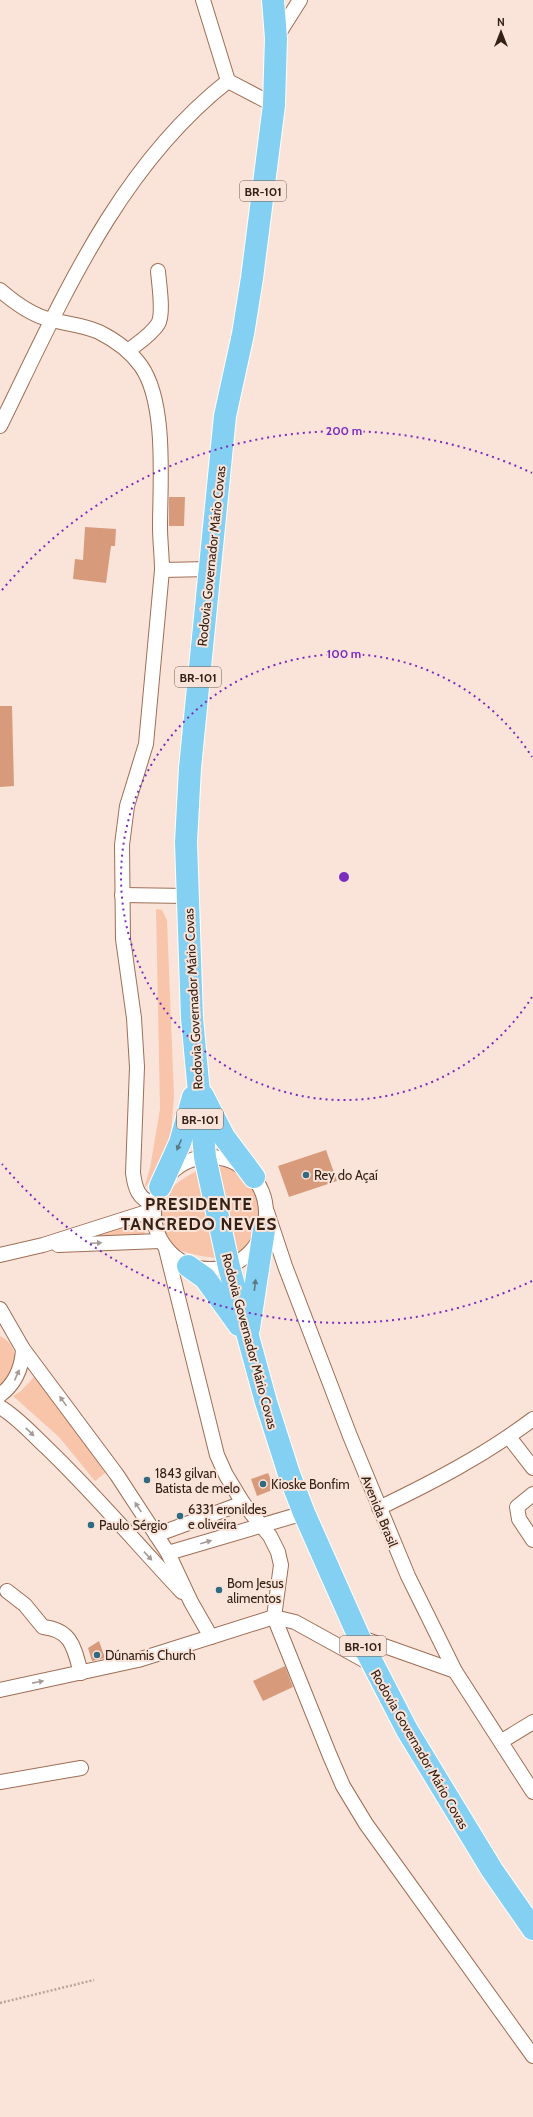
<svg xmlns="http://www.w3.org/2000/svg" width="533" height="2117" font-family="Cabin,sans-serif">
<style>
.green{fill:#f8c5ab}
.building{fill:#d79b7c}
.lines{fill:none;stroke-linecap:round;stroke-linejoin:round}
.minor-casing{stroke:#9e6e55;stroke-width:16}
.trunk-casing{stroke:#fff;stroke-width:24}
.path{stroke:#baa59a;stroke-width:2.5;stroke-dasharray:2 2;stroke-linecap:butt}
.minor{stroke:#fff;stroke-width:14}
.trunk{stroke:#84d0f2;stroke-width:22}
.oneway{fill:#5c7884}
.oneway2{fill:#a49b96}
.ring{fill:none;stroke:#7b2cbf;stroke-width:2;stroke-dasharray:2 4}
.poi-dot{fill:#2f6982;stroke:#fae4d9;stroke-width:1.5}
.labels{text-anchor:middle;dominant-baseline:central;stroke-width:4;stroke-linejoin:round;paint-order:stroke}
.shield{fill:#fae4d9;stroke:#6f5c50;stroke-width:1}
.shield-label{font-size:12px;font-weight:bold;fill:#342116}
.street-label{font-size:13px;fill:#342116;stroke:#fae4d9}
.poi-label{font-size:13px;fill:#342116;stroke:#fae4d9;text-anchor:start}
.district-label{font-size:17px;font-weight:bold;letter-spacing:1px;fill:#342116;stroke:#fae4d9}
.centre{fill:#7b2cbf;stroke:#fae4d9;stroke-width:2}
.ring-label{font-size:12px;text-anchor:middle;font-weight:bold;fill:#7b2cbf;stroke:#fae4d9;stroke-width:4;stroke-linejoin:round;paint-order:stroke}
</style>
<rect width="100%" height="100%" fill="#fae4d9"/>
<g class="green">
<polygon points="156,909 162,910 167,920 174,1096 171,1134 159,1173 144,1188 150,1168 160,1109"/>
<path d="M214 1167C218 1167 223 1166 227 1167 260 1174 274 1221 250 1245 246 1249 239 1251 234 1254Z"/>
<path d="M198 1170 216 1258C201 1256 185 1254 172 1246 165 1242 161 1232 160 1225 153 1195 176 1183 198 1170Z"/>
<polygon points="138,1222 143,1223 145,1235 74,1239"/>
<path d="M0 1336C20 1345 21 1376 0 1386Z"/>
<polygon points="34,1377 66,1416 105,1473 95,1481 59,1437 13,1396 21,1391"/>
</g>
<g class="building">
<polygon points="169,497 185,497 184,526 169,526"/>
<polygon points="85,527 116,529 115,546 111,546 106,583 73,579 75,559 83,560"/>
<polygon points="0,706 12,706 14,786 0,787"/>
<polygon points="326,1150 337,1181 289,1197 278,1166"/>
<polygon points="268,1473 275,1489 257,1496 251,1479"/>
<polygon points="99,1641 105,1658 92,1661 88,1648"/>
<polygon points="285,1666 293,1687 263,1701 253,1681"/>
</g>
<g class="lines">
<defs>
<g id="minor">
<polyline points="203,0 228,81 274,105"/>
<polyline points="276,38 300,0"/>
<path d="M0 290C15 303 33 316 52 320 68 324 84 325 99 332 115 340 131 352 141 366 167 403 160 483 160 527 160 541 162 556 162 570L210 569"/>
<path d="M128 351C138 343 151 335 158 324 164 314 159 284 158 271"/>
<path d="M0 426C61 302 117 168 228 81"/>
<polyline points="122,895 188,896"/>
<circle cx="210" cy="1213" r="56"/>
<path d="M154 1204C138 1199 135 1188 133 1173L137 1067 134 1018 123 939 122 845 127 806 146 744 162 570"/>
<polyline points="267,1212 285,1266 350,1436 408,1576 455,1671 533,1792"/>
<polyline points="58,1245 160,1241"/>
<polyline points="166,1249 217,1455 226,1475 243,1503 270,1536 278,1552 281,1565 274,1617 330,1756 343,1786 366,1824 533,2056"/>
<polyline points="0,1255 43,1245 153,1210"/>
<polyline points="0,1309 23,1349 117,1475 168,1553 191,1602 211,1637"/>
<path d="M0 1395C15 1384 22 1368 23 1349"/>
<path d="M0 1407C17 1417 31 1433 46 1447 94 1493 136 1543 182 1592"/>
<polyline points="509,1437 533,1468"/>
<polyline points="533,1494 517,1507 519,1519 533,1540"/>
<path d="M379 1508C433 1482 485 1455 533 1419"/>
<polyline points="156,1535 243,1503"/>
<polyline points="168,1553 304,1513"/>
<path d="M7 1591 25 1605 43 1627C72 1630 74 1648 81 1673"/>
<polyline points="359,1637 455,1671"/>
<polyline points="0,1690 138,1660 274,1617 295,1622 373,1665"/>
<polyline points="502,1741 533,1722"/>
<polyline points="0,1782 81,1768"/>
</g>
<g id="trunk">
<polyline points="273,0 276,38 274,105 252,278 243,334 225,416 190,768 186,842 192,1018 205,1157 229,1267 266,1402 289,1474 304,1513 359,1637 407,1730 492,1870 533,1929"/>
<polyline points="203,1096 224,1137 254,1177"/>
<polyline points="160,1187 180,1143 193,1097"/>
<polyline points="188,1266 205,1278 239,1325"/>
<polyline points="249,1328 264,1230"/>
</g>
</defs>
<use href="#minor" class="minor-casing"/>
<use href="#trunk" class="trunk-casing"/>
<polyline class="path" points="0,2003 94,1980"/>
<use href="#minor" class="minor"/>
<use href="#trunk" class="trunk"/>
</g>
<defs><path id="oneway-solid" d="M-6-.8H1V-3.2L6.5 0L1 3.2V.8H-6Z"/></defs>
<g class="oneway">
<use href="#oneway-solid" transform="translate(179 1145) rotate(113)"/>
<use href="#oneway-solid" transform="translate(255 1285) rotate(-83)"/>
</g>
<g class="oneway2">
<use href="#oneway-solid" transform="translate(96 1243) rotate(-2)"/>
<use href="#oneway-solid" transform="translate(17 1375) rotate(-66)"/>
<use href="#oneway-solid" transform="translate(63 1401) rotate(-126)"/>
<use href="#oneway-solid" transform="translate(30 1432) rotate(44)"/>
<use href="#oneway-solid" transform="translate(138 1507) rotate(-123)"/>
<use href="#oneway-solid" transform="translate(206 1542) rotate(-16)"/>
<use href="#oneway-solid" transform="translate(148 1556) rotate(47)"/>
<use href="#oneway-solid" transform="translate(38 1682) rotate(-11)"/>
</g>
<g class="ring">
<path d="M532 997A223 223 0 1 1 532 757"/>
<path d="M532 1281A446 446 0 0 1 2 1164M2 590A446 446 0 0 1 532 473"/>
</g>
<g class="poi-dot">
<circle cx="306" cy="1175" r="4"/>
<circle cx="147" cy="1480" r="4"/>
<circle cx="263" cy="1484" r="4"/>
<circle cx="180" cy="1516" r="4"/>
<circle cx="91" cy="1525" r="4"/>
<circle cx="219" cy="1590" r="4"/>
<circle cx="97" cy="1655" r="4"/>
</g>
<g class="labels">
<g class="shield">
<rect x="240" y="181" width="46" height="20" rx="3"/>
<rect x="175" y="667" width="46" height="20" rx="3"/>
<rect x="177" y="1109" width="46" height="20" rx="3"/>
<rect x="340" y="1636" width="46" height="20" rx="3"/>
</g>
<g class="shield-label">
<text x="263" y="191">BR-101</text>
<text x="198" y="677">BR-101</text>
<text x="200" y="1119">BR-101</text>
<text x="363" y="1646">BR-101</text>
</g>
<g class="street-label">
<text transform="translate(211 556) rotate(-84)">Rodovia Governador Mário Covas</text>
<text transform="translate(193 999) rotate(-93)">Rodovia Governador Mário Covas</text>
<text transform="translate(250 1341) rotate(75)">Rodovia Governador Mário Covas</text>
<text transform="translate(380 1511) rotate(68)">Avenida Brasil</text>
<text transform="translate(420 1749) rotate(60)">Rodovia Governador Mário Covas</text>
</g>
<g class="poi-label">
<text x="314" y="1175">Rey do Açaí</text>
<text x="155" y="1473">1843 gilvan<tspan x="155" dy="15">Batista de melo</tspan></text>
<text x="271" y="1484">Kioske Bonfim</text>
<text x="188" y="1509">6331 eronildes<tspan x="188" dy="15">e oliveira</tspan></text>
<text x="99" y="1525">Paulo Sérgio</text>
<text x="227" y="1583">Bom Jesus<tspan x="227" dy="15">alimentos</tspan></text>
<text x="105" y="1655">Dúnamis Church</text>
</g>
<g class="district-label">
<text x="199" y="1204">PRESIDENTE<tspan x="199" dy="20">TANCREDO NEVES</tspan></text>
</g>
</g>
<circle cx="344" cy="877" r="6" class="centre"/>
<g class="ring-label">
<text x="344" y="435">200 m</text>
<text x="344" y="658">100 m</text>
</g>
<g transform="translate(501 32)" stroke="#fae4d9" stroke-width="3" paint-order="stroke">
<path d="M0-3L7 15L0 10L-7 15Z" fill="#342116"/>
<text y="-6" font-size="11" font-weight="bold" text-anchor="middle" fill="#342116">N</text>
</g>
</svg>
